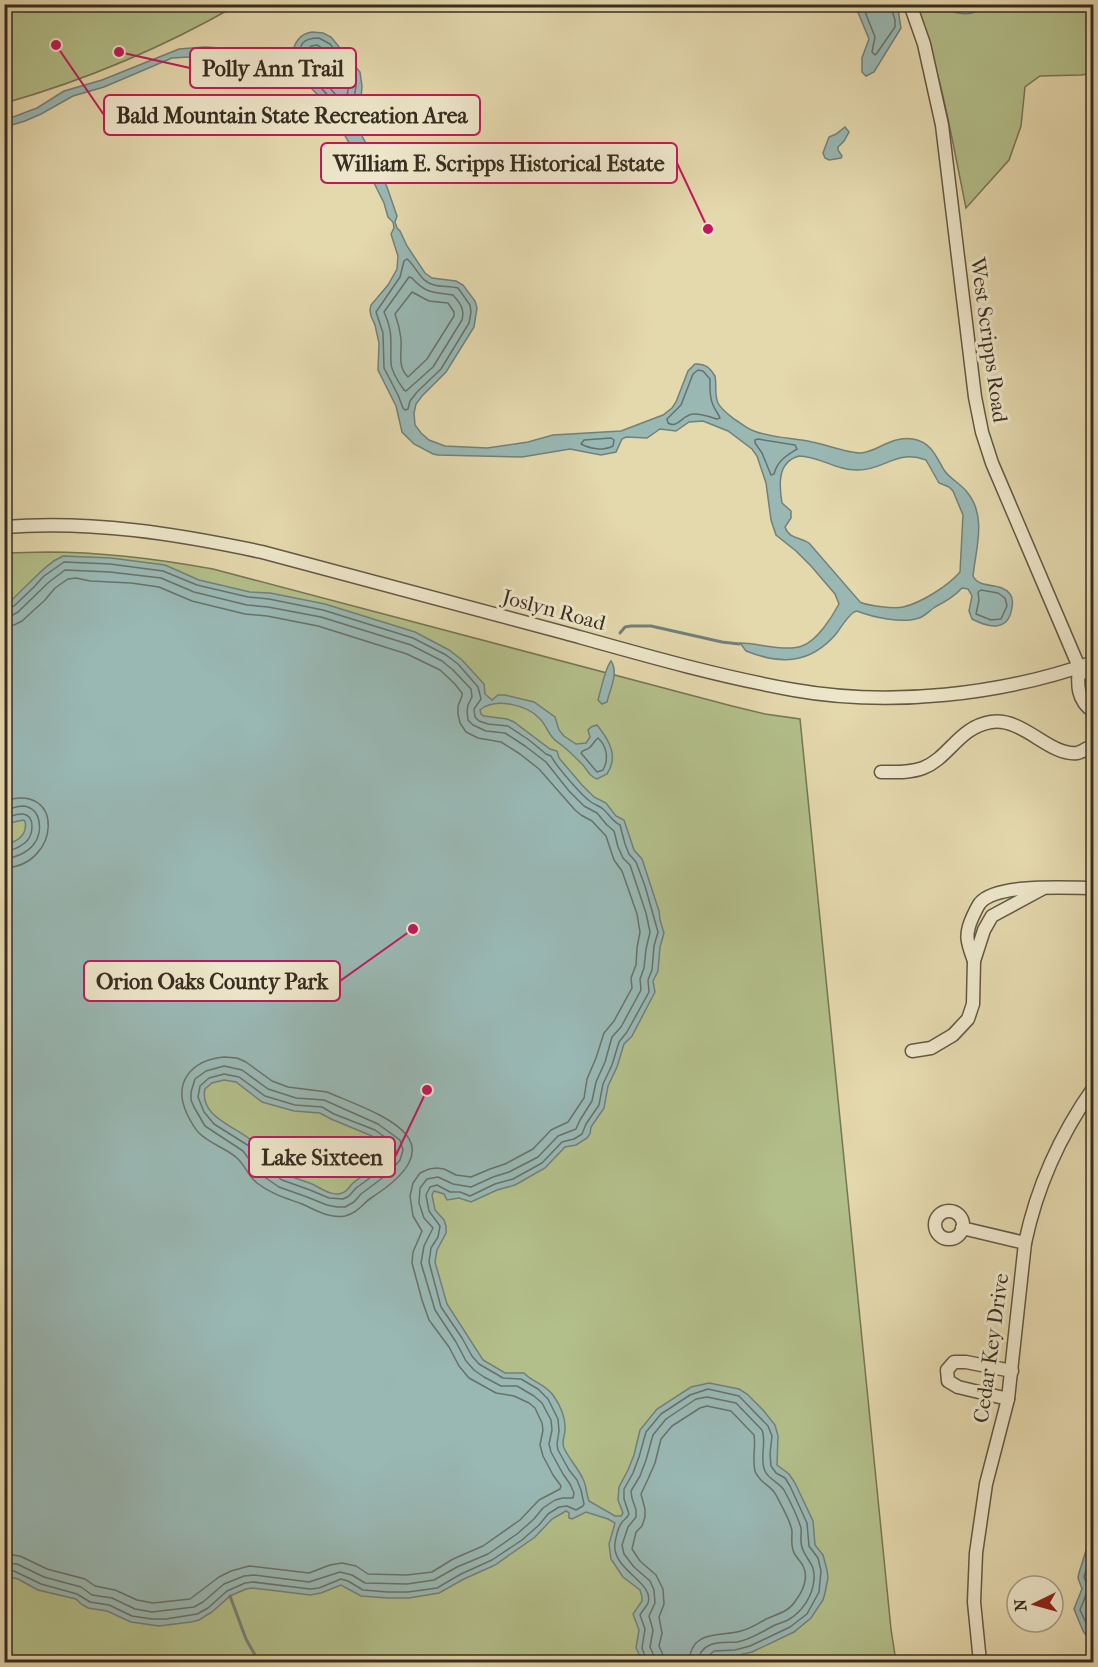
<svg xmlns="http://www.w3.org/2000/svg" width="1098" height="1667" font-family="'IM FELL French Canon',serif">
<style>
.green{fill:#b3bf8a;stroke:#767656;stroke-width:1.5}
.water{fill:#99b8b4;stroke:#728079;stroke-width:1.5;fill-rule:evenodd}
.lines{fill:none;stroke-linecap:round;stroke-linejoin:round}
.shore{stroke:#68726a;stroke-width:1.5}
.stream{stroke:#728079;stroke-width:3}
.minor-casing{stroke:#635844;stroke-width:15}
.minor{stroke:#ede6ca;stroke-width:12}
.labels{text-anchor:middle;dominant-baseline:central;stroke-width:6;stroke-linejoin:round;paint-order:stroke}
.street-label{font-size:21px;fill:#382d21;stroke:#ede6ca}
.leader{fill:none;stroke:#c2185b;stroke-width:2}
.callout-dot{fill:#c2185b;stroke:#ede6ca;stroke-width:2}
.callout{fill:#ede6ca;stroke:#c2185b;stroke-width:2}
.callout-label{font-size:22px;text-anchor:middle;font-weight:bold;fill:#382d21}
</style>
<rect width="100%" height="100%" fill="#e4d8ad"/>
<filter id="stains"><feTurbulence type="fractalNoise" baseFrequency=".00333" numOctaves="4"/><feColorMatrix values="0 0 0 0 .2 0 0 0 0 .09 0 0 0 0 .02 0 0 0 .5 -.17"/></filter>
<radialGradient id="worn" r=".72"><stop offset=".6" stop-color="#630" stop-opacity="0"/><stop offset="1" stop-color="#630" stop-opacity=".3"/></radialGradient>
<g class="green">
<path d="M4 5 5 4 237 5C164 47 86 80 5 103Z"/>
<path d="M915 5H1093V73L1081 75 1040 76 1025 87 1021 126 1009 160 966 208C952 140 941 70 915 5Z"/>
<path d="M48 552C104 552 158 559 213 569L732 706 765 714 800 719 891 1629 896 1662H5L4 553Z"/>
</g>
<g class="water">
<polygon points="855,5 894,5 898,9 901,28 874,72 866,76 862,72 862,58 869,39"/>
<path d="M938 5H985C972 20 953 13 938 5Z"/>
<path d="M312 32 323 33 331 37 360 72 362 86 359 122 362 136 376 161 387 187 397 216 395 222 397 228 400 231 407 246 425 273 432 278 456 281 463 285 475 301 477 308 474 327 446 372 422 396 416 404 414 413 415 425 421 433 429 440 445 446 487 448 528 442 553 435 621 431 663 415 672 408 676 402 688 371 695 364C705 363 710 368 715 376 717 385 714 394 718 403 721 409 729 415 734 419 741 423 747 429 754 431 771 438 794 438 812 442 824 444 850 454 861 453 880 451 889 436 913 439 931 442 936 456 944 470 950 479 960 483 967 492 987 516 976 548 973 576 980 590 1000 581 1010 594 1013 598 1013 602 1012 607 1009 632 989 628 972 619L969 611 972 596 968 589 962 588C954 597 945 602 935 607 929 611 925 616 919 618 902 624 872 617 857 611L854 612C847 617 842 626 836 634 810 664 781 665 746 651L740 643C758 643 785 652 802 646 817 641 832 617 839 604L835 594 811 566 796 551 776 535 771 520 766 483 757 456 752 449 728 431 703 421 689 422 676 431 660 429 647 438 626 437 622 439 616 452 601 455 570 449 522 457 438 455 433 454 414 444 402 432 396 406 378 370 379 343 375 325 371 316 370 310 371 305 388 285 397 269 398 256 391 234 394 228 393 222 388 217 384 203 366 167 348 141 331 111 320 97 308 85 295 77 286 74 242 68 222 58 205 56 172 58 104 87 73 96 41 114 25 121 5 127V120L37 108 64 91 102 80 179 49 205 47 236 49 290 59 292 58C293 45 298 34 312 32ZM799 456C819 456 837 471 858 470 885 470 896 449 926 460L939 483 949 487 953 491 963 515 960 572C948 586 921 603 903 607 895 609 868 606 860 602L809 543C800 537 789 539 785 527L791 518V511L782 503C779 485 777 462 799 456Z"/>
<polygon points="845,127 849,132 844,141 838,147 838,150 842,156 841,158 829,160 825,158 823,153 829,137 836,134"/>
<path d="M63 556 111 558 165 565 199 580 250 592 270 593 325 604 415 632 449 650 462 660 484 684 485 694 492 700 498 695H505L534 702 555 717 559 730 564 736 576 744 586 743 590 737 588 730 591 727 597 725C609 740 619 756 607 774L597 779C588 776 587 768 581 763 575 757 570 752 564 747 561 744 556 742 553 738 548 733 546 725 540 719 528 705 495 697 480 710L481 714 484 716 507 719 514 722 550 749 557 751 559 758 582 785 594 797 606 803 616 816 624 820 634 850 642 859 659 911 660 920 664 933 660 947 658 971 653 981 655 992 632 1036 624 1044 617 1067 608 1086 604 1108 591 1127 590 1134 587 1138 576 1145 565 1147 545 1168 515 1185 497 1190 471 1202 459 1198 447 1200 444 1194 434 1191 432 1195 435 1210 444 1220 446 1226V1233L437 1250 435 1262 447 1304 483 1360 505 1373H524C532 1382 545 1384 553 1395 560 1405 566 1417 565 1430 565 1436 561 1442 564 1448 569 1459 578 1468 583 1479 587 1487 586 1494 589 1501L615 1516H621L623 1513 618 1500 619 1487 628 1470 634 1455 640 1430 657 1409 691 1387 709 1383 739 1389 747 1394 763 1410 775 1425 778 1436 777 1465 789 1474 795 1483 813 1521 815 1545 823 1555 827 1570 828 1578 825 1593 823 1600 811 1618 794 1632 752 1652 735 1656H719L713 1659 712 1662H643L636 1648 639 1630 633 1614 642 1601V1597L640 1590 623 1577 611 1559 609 1544 615 1523 608 1519 586 1512 572 1519 569 1518V1513L566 1511 552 1519 535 1537 495 1565 464 1579 439 1593 409 1598H388L361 1596 341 1585 321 1593 310 1595 270 1590 252 1588 246 1589 230 1596 212 1612 199 1620 191 1622 159 1626 131 1622 107 1611 88 1608 81 1604 76 1599 38 1590 18 1579 5 1576 4 846C17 841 28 836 25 821L23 820 5 824V604C13 601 17 594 24 588 36 577 47 563 63 556ZM224 1080 236 1082 262 1102 294 1111 320 1113 331 1119 372 1136 389 1147 390 1151C381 1167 365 1172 352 1184 349 1187 347 1192 342 1193 332 1197 321 1188 312 1184 298 1178 282 1176 271 1165 263 1158 259 1147 251 1140 234 1126 199 1116 205 1089L212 1083Z"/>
<path d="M611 661C619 673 610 689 607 702L602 704 598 700C601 690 605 668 611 661Z"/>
<polygon points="1093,1528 1093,1645 1083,1631 1074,1609 1082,1589 1078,1578 1079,1573"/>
</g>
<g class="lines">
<g class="shore">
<polyline points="862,4 875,37 872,52 875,55 877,53 895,27 895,20 890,4"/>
<path d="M319 38 330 44 355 74 356 86 353 104V126L352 129 348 128C339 108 324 87 305 75 301 72 296 71 292 68V65L298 60C300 45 301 38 319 38Z"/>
<path d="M317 45C324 48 345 71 348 78 350 84 347 96 345 102L341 101 329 87 305 66 306 53 311 46Z"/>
<path d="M407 259C417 267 420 282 434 285 442 287 450 286 458 288L470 305 471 312 469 323 441 369 417 392 410 401 408 409 405 410 403 408 398 395 384 368 383 333 376 312 400 277 404 261Z"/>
<path d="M409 277 412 278C426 294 434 292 453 295 460 303 465 309 462 320L433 367 406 391 404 390C399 383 392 373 391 364 390 343 394 334 384 312Z"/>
<path d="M412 292 429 301 448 303 454 312V316L427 359 408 377C397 366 402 353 401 339 400 330 398 322 395 314Z"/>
<path d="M698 370 703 371 710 379C710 388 709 396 713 405 715 410 718 413 720 418L717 419C710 417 701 413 693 414 682 415 678 429 668 423L667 419 681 405 693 374Z"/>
<path d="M611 438 614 440 613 446C604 451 590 449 581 444L584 440Z"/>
<path d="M758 439 795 445 797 449C786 456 778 460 774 474L771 475 762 453 755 443V440Z"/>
<polygon points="981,590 998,593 1005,598 1007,606 1001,619 991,620 976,614 979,600 978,592"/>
<path d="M4 609 14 606 33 588 44 576 64 562 110 564 163 571 197 585 248 597 269 599 323 610 413 638 446 655 458 664 478 687 481 699 474 709 475 717 479 721 488 724 508 726 529 740 546 754 551 756C556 766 582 796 591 802 595 805 600 806 603 809 610 815 612 821 620 825L625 844 629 854 636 862 645 886 658 932 654 946 652 970 648 980 649 992 627 1032 619 1042 612 1065 603 1084 599 1105 586 1124 582 1134 574 1139 562 1142 542 1163 513 1179 495 1184 470 1196 460 1192H450L437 1185 430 1187 426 1195 429 1211 440 1226 438 1237 431 1248 429 1262 441 1307 462 1338 472 1356 479 1364 503 1378 521 1379 538 1389 548 1399 558 1419 559 1431 557 1444 558 1450 569 1470 577 1480 581 1490 584 1504 583 1506 576 1510 567 1506 559 1507 548 1514 539 1525 522 1540 492 1560 461 1574 437 1588 408 1592H388L363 1590 348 1581 341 1579 319 1588 310 1589 253 1582 245 1583 227 1591 208 1608 197 1614 166 1619H152L132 1616 109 1605 90 1602 77 1594 41 1584 14 1571H4"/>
<polyline points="4,617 11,616 18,612 49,582 65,570 110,572 161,578 194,592 247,605 268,607 321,617 411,645 442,661 453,670 471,689 472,697 468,705 467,711 468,720 473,725 486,731 505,733 525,746 546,762 569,791 584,806 597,813 607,825 614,831 618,847 623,858 630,865 646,913 650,932 646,949 644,968 640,979 641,990 621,1027 612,1037 605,1062 596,1082 592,1101 580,1120 576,1129 558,1136 538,1157 509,1172 493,1177 471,1187 453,1184 438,1177 427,1179 420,1188 419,1203 424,1218 433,1228 424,1246 421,1263 435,1310 456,1342 466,1361 474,1370 484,1377 501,1386 517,1386 534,1396 542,1403 551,1420 552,1430 549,1444 551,1452 563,1474 570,1484 574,1493 573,1498 563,1498 555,1500 543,1508 534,1519 517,1534 488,1554 457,1567 434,1580 407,1584 365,1583 352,1575 340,1572 309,1582 254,1575 244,1576 224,1584 203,1602 194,1607 152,1612 135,1609 112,1598 92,1595 81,1587 44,1577 17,1564 4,1563"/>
<polyline points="4,626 14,625 22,621 45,600 55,588 68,579 76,578 90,581 131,583 159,587 192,601 245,614 267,616 318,626 407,654 440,670 454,683 462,693 462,696 458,706 458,714 460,723 466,732 478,738 501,742 520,754 539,769 575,810 581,815 592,821 606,836 614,860 622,871 637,914 640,932 637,948 636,965 631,978 632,988 614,1021 604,1033 596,1058 587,1079 584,1098 568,1122 551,1130 533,1149 505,1164 490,1169 471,1177 456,1175 444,1169 437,1168 429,1169 420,1173 413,1183 410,1196 413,1216 422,1231 413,1252 412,1263 422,1300 429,1320 449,1347 459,1366 469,1378 496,1393 514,1396 529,1403 535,1408 542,1423 543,1430 540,1445 543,1456 553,1475 561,1486 560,1489 539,1500 520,1520 483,1546 453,1559 432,1572 407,1575 368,1574 356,1566 342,1563 330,1565 309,1573 249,1566 231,1571 219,1577 190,1599 153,1603 137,1600 115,1590 95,1586 85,1579 47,1569 20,1556 4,1554"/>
<path d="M598 738C607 746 609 759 603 770L597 772 581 753C583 749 585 751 589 748 593 745 594 741 598 738Z"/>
<path d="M4 801C65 781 61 866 4 868"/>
<path d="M4 810C10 809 17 806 23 806 42 808 43 832 34 844 27 853 15 858 4 859"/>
<path d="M4 818C10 817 17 813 23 814 36 816 33 835 26 842 20 847 12 851 4 851"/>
<path d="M224 1057 237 1058 246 1062 272 1081 288 1087 327 1092C384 1116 461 1140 371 1198 362 1204 358 1213 345 1216 329 1219 316 1210 302 1204 286 1198 271 1194 257 1183 248 1176 245 1165 237 1158 226 1148 210 1144 199 1133 194 1128 190 1120 187 1114 172 1082 192 1060 224 1057Z"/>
<polygon points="224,1066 242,1070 268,1089 296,1098 324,1100 378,1124 400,1140 403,1150 400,1160 389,1173 361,1194 354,1202 345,1207 337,1207 327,1205 307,1197 279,1187 260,1174 243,1151 205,1126 194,1107 191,1100 191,1092 195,1079 206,1071"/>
<polygon points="224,1074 239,1077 265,1096 295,1105 322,1107 334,1114 375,1130 393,1143 396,1151 394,1157 385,1167 356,1188 349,1196 343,1199 329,1198 310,1190 282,1180 266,1169 249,1146 214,1124 204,1112 198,1097 200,1086 209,1078"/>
<path d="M1094 1544 1084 1577C1090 1590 1085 1597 1080 1610L1089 1629 1094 1636"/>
<path d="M647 1662 642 1648 645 1629 640 1615C642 1611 646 1607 648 1603 655 1582 611 1570 615 1543 616 1537 619 1525 623 1521 625 1519 628 1517 629 1514L624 1499V1489L633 1473 639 1457 646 1432 661 1414 690 1395 708 1389 739 1396 768 1426 772 1436 770 1454 771 1466 776 1473 785 1478 790 1486 807 1523 809 1546 818 1558 821 1571 819 1592 807 1614 790 1627 750 1646 735 1650 714 1651 707 1657 706 1662"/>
<path d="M655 1662 654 1656 650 1647 653 1630 649 1616 655 1603 654 1590 650 1581 634 1567 624 1554 622 1545 628 1527 636 1517V1510L632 1498 631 1491 640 1476 646 1460 653 1435 666 1419 696 1399 707 1397 736 1403 762 1430C767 1443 759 1458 765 1471 769 1480 779 1482 784 1490 790 1501 797 1515 801 1528 802 1535 799 1542 803 1550 808 1562 815 1564 814 1579 813 1596 802 1612 788 1620 782 1623 776 1624 771 1627 760 1633 750 1640 737 1642 729 1643 719 1641 710 1645 702 1648 699 1654 698 1662"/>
<path d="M664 1662 663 1655 659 1646 662 1633 659 1617 664 1604 663 1589 656 1575 640 1561 632 1549 636 1532 642 1526 645 1517V1509L641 1494 648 1479 655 1463 661 1439 672 1426 700 1408 707 1406 731 1411 754 1435C756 1447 752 1459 755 1471 759 1483 771 1485 776 1495 780 1503 792 1523 792 1532 792 1539 791 1544 793 1550 795 1557 800 1560 803 1566 809 1577 803 1591 796 1600 789 1612 777 1614 766 1619 758 1624 750 1629 741 1631 720 1637 691 1629 689 1662"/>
</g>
<g class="stream">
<polyline points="620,633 625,627 631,626 651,626 722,642 739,644"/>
<polyline points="230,1596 246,1639 259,1662"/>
</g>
<defs>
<g id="minor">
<polyline points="910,4 924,44 942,125 975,397 982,432 992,463 1079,667 1094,678"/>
<path d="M4 527C91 520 178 534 262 552 363 579 464 606 565 633 640 654 716 676 794 690 890 707 1001 695 1094 662"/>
<path d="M1079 667C1077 685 1077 701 1094 712"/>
<path d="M881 772C895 772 910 773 923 768 949 758 959 727 991 722 1023 717 1049 756 1077 753 1083 752 1088 747 1094 745"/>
<path d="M974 961C967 942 964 935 973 916 975 912 977 907 980 903 997 883 1067 888 1094 888"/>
<polyline points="912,1051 931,1048 953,1035 968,1019 973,1004 974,961 984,930 992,916 1042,889"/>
<circle cx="949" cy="1225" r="14"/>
<polyline points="962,1228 1025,1243"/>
<polyline points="1008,1399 958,1387 948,1381 947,1370 954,1362 966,1362 1012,1371"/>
<path d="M980 1662 974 1602 976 1553 986 1484 1008 1399 1025 1243C1037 1186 1060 1135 1094 1087"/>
</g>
</defs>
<use href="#minor" class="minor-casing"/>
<use href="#minor" class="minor"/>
</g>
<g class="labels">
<g class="street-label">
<text transform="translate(989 340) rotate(82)">West Scripps Road</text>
<text transform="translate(554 610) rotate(15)">Joslyn Road</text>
<text transform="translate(991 1348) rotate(-82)">Cedar Key Drive</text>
</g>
</g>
<path class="leader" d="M119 52L190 68M56 45L104 115M708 229L677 163M413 929L340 981M427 1090L395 1157"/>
<g class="callout-dot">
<circle cx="119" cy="52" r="6"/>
<circle cx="56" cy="45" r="6"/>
<circle cx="708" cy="229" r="6"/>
<circle cx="413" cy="929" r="6"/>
<circle cx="427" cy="1090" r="6"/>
</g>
<g class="callout">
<rect x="190" y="48" width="166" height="40" rx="6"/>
<rect x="104" y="95" width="376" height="40" rx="6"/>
<rect x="321" y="143" width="356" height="40" rx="6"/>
<rect x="84" y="961" width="256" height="40" rx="6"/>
<rect x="249" y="1137" width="146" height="40" rx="6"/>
</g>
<g class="callout-label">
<text x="273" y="76">Polly Ann Trail</text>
<text x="292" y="123">Bald Mountain State Recreation Area</text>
<text x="499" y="171">William E. Scripps Historical Estate</text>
<text x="212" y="989">Orion Oaks County Park</text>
<text x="322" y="1165">Lake Sixteen</text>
</g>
<rect width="1098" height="1667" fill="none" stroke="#e4d8ad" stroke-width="24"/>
<rect x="6" y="6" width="1086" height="1655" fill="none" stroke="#382d21" stroke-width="3"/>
<rect x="12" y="12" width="1074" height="1643" fill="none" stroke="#382d21" stroke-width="1.5"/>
<g transform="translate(1035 1604) rotate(265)"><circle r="28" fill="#ede6ca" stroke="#a59c86" stroke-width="1.5"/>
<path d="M0-4.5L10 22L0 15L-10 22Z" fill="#8f2418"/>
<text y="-9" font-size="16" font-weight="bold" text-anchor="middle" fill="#382d21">N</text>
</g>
<rect width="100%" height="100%" filter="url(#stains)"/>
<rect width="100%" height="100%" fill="url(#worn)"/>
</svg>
